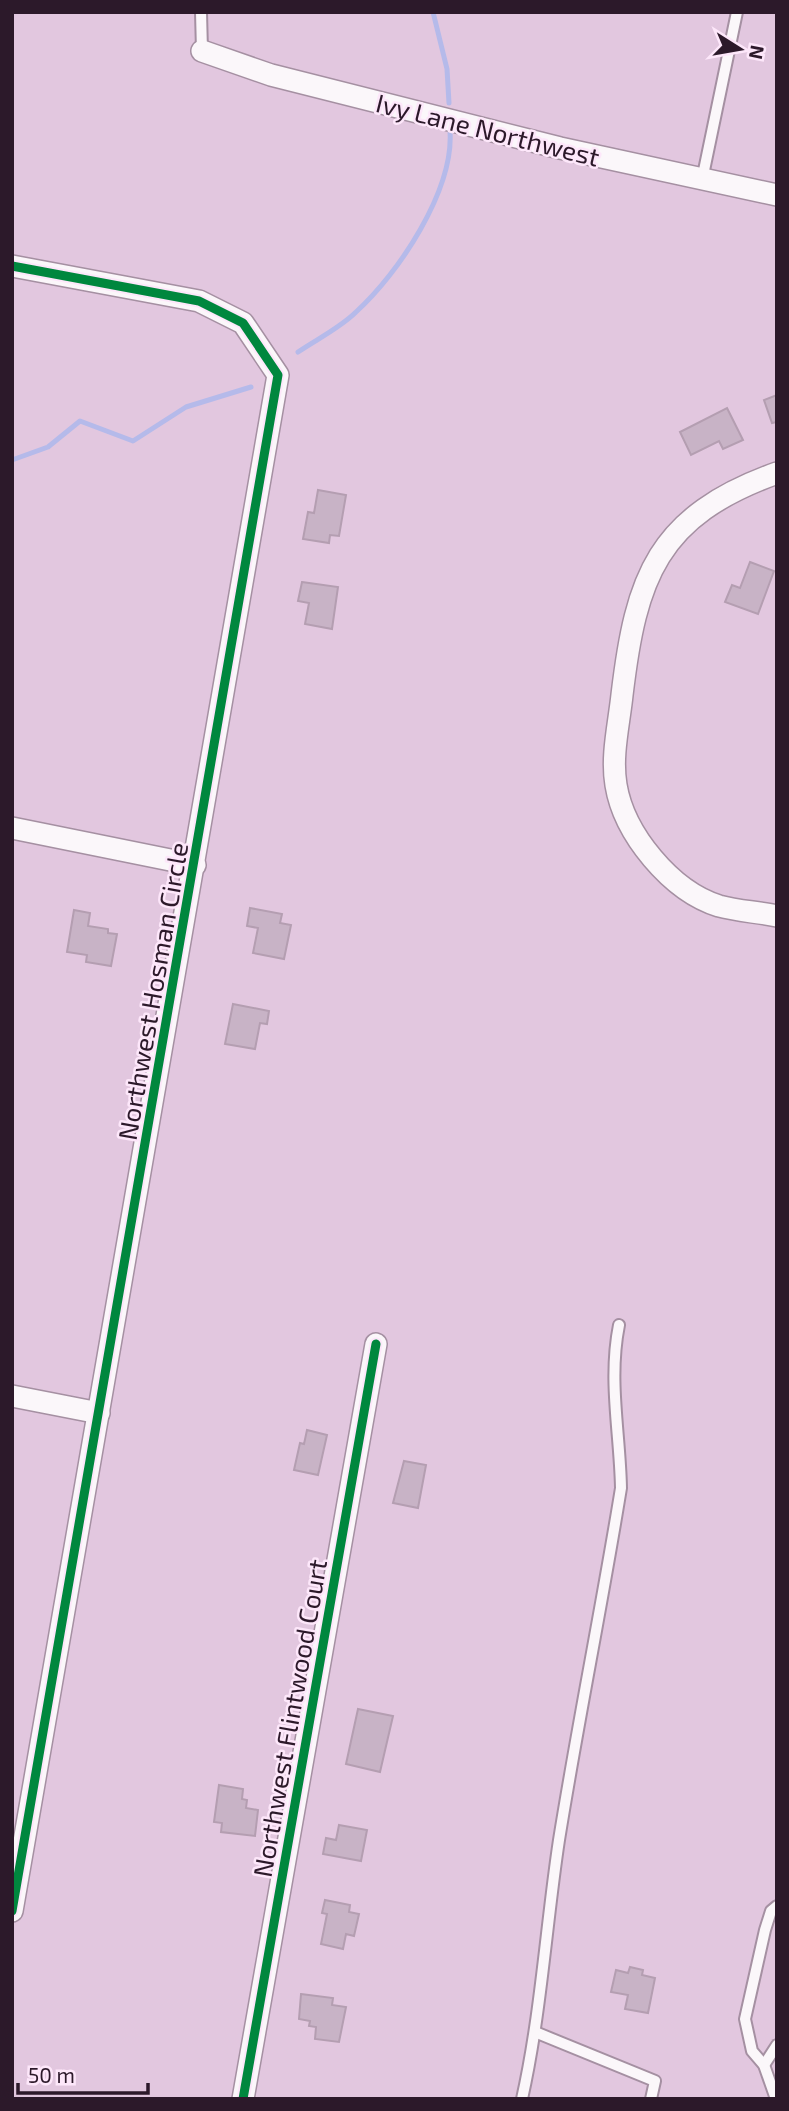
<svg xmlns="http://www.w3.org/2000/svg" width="789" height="2111" font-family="'Exo 2',sans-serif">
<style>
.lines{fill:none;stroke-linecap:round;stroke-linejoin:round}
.stream{stroke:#b5baea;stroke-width:5}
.building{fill:#c8b3c6;stroke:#b49eb1;stroke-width:2}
.lane-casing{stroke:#a590a2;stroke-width:14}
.street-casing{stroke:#a590a2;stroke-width:24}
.lane{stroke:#fbf7fa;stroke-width:10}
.street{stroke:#fbf7fa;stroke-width:21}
.cycleway-casing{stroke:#fde7fa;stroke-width:13}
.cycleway{stroke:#00873e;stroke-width:9}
.labels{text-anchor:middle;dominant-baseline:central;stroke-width:5;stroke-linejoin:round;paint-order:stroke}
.street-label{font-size:26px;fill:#2c192a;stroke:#fde7fa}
</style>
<rect width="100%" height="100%" fill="#e2c7df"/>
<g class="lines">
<g class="stream">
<polyline points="433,12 447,69 449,103"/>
<path d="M298 352C317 339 340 328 356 312 399 273 454 190 450 131"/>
<polyline points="12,460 48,447 80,421 133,441 186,407 251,387"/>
</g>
</g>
<g class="building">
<polygon points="777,395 777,422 772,423 764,400"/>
<polygon points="727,408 743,440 723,449 719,441 691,455 680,432"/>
<polygon points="318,490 346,495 339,536 330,535 329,543 303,539 308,512 314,513"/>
<polygon points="750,562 774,571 758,614 725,602 732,585 740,588"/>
<polygon points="302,582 338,587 332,629 305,624 309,603 298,601"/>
<polygon points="250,908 282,914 280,923 291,925 284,959 253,953 258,928 247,926"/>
<polygon points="74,910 90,913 88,926 108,929 108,933 117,934 111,966 86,962 87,955 67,952"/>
<polygon points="233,1004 269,1011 267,1024 260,1023 255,1049 225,1044"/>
<polygon points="307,1430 327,1435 318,1475 294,1470 300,1443 304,1444"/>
<polygon points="404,1461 426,1465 418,1508 393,1503"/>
<polygon points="358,1709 393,1716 380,1772 346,1764"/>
<polygon points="219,1785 243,1789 242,1799 247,1800 246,1808 258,1810 255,1836 221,1832 222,1823 214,1822"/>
<polygon points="339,1825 367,1830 361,1861 323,1854 326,1838 336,1840"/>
<polygon points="325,1900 350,1905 349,1912 359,1914 354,1936 346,1934 343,1949 321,1944 327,1914 322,1913"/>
<polygon points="630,1967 643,1970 642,1975 655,1978 648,2013 625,2009 628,1995 611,1992 616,1970 628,1973"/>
<polygon points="301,1994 333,1998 332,2005 346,2007 339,2042 315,2039 316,2027 309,2026 310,2021 299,2019"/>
</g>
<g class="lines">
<defs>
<g id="lane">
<polyline points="201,12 202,51"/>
<polyline points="702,180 737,12"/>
<polyline points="535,2032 655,2081 651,2099"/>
<polyline points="764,2065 777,2045"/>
<path d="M522 2099C541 2014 546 1926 559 1840 578 1722 602 1605 621 1488 620 1433 608 1380 619 1325"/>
<polyline points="776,2099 764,2065 752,2051 745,2019 765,1930 771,1911 777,1906"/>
</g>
<g id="street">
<polyline points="202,51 271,75 560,148 777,195"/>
<polyline points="12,266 199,301 243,323 278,375 12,1911"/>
<path d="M777 473C657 516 636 577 622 695 619 724 611 756 616 785 624 834 671 891 719 906 737 911 758 912 777 916"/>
<polyline points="12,828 195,865"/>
<polyline points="12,1396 99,1413"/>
<polyline points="243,2099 376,1344"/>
</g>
</defs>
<use href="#lane" class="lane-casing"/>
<use href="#street" class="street-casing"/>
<use href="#lane" class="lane"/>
<use href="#street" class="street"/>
<defs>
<g id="cycleway">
<polyline points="12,266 199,301 243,323 278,375 12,1911"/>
<polyline points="243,2099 376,1344"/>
</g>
</defs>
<use href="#cycleway" class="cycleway-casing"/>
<use href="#cycleway" class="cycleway"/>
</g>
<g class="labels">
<g class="street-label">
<text transform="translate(488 129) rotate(14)">Ivy Lane Northwest</text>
<text transform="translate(152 991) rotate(-80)">Northwest Hosman Circle</text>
<text transform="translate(289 1718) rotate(-80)">Northwest Flintwood Court</text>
</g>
</g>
<rect width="789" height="2111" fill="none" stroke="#2c192a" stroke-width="28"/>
<g transform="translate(740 49) rotate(101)" stroke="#fde7fa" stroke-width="5" paint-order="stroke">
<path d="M0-5L12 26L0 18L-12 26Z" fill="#2c192a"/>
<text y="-10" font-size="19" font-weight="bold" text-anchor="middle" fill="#2c192a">N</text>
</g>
<path d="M18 2083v10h130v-10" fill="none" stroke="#2c192a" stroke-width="3.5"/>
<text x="28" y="2083" font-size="21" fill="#2c192a" stroke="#fde7fa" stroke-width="5" paint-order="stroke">50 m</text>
</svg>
